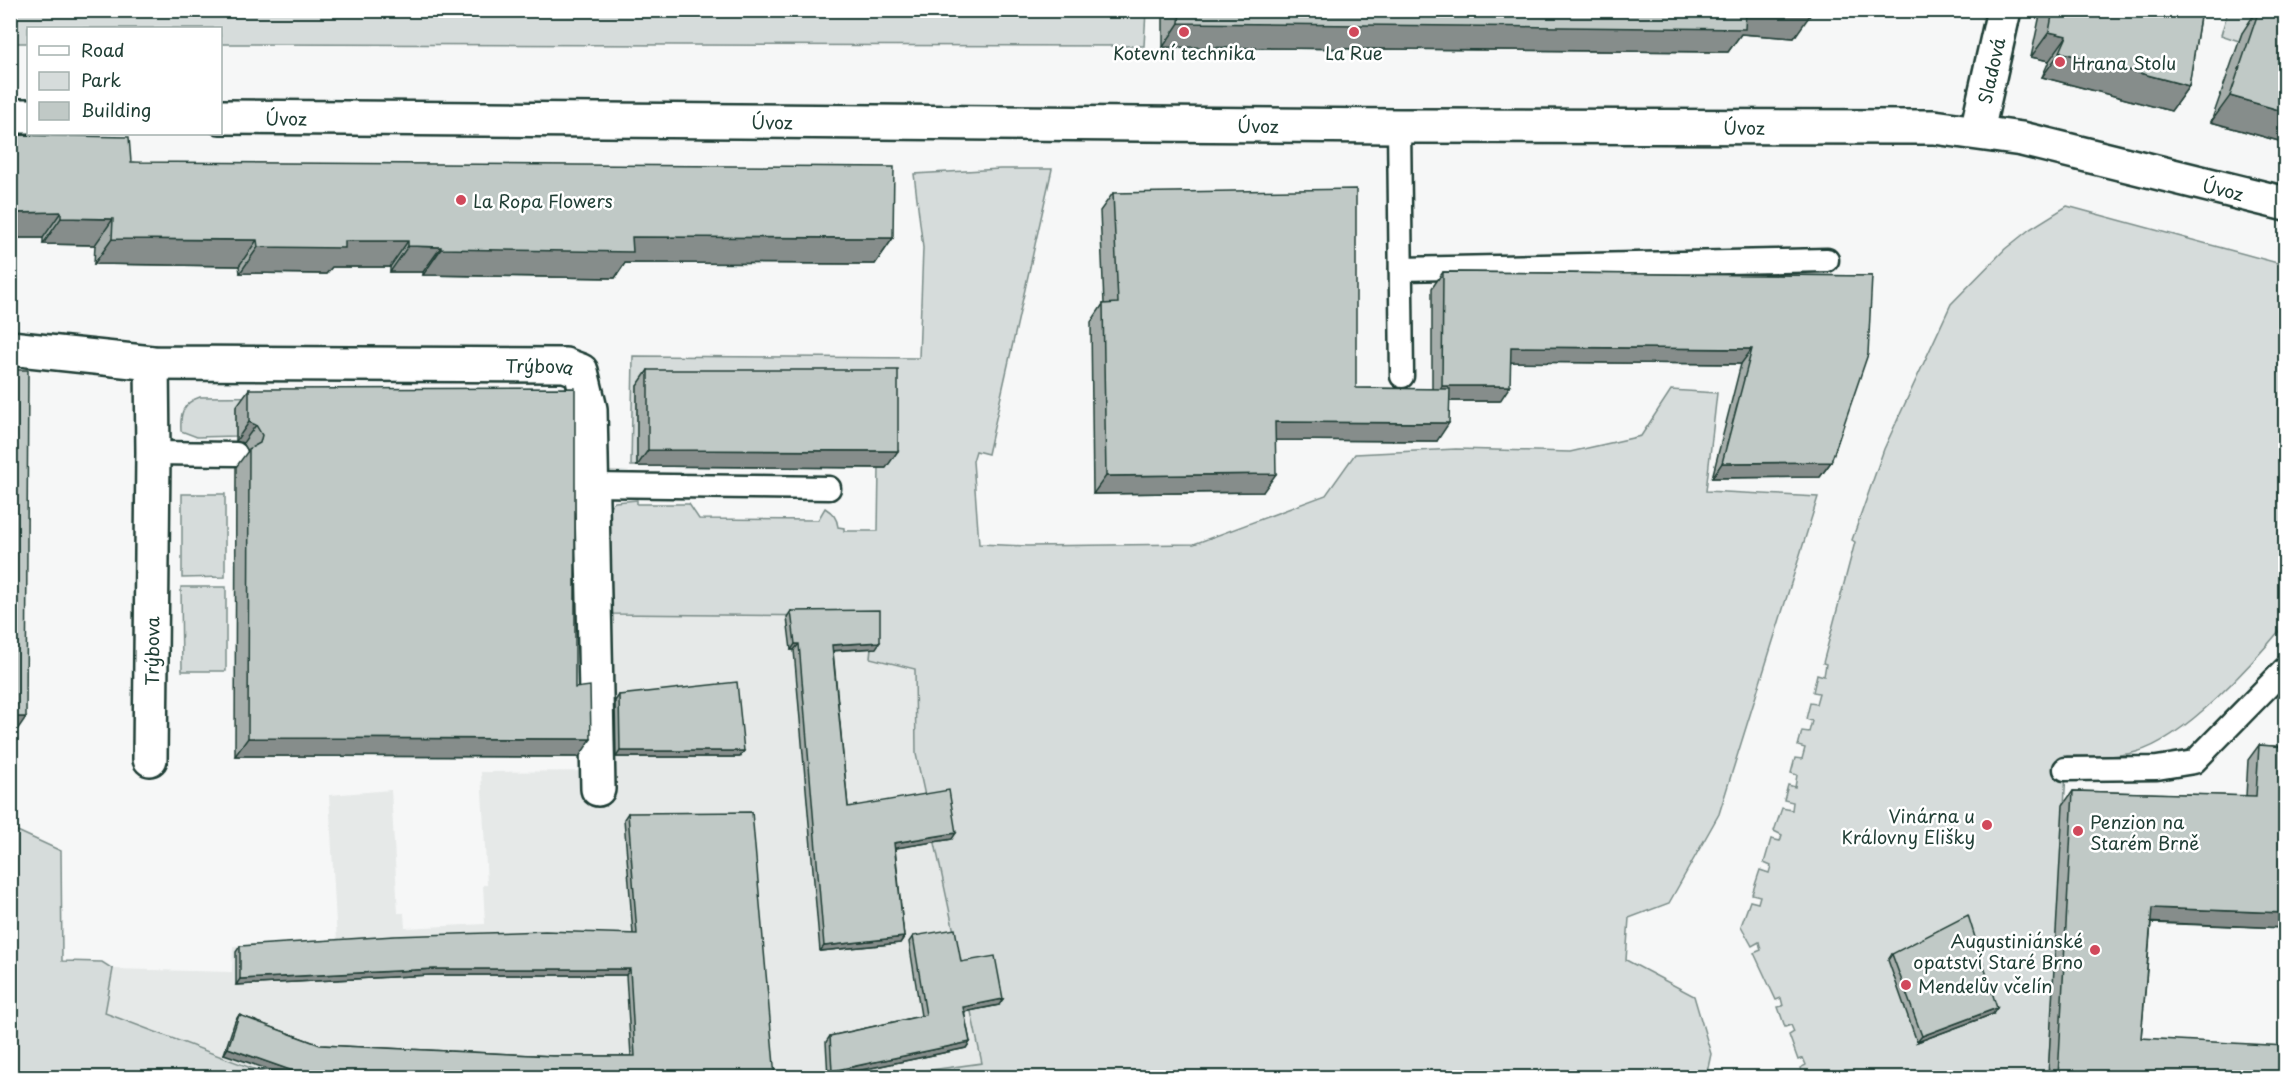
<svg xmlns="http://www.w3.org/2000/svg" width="2296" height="1088" font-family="'Playpen Sans',sans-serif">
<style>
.built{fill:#e6e9e8}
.green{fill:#d6dcdb;stroke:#7a8c88;stroke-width:1.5}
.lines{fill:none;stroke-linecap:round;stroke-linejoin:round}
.service-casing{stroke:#1f3d34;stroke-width:27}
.minor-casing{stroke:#1f3d34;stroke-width:38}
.secondary-casing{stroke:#1f3d34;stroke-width:38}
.service{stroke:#fff;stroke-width:22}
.minor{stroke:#fff;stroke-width:33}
.secondary{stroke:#fff;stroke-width:33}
.wall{fill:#a5adaa;stroke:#1f3d34;stroke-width:1.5}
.shaded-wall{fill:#868d8b;stroke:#1f3d34;stroke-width:1.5}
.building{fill:#c0c9c6;stroke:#1f3d34;stroke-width:1.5}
.poi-dot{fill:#d1495b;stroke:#fff;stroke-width:2}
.labels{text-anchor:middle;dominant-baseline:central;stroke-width:5;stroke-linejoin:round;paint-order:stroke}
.poi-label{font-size:18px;fill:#1f3d34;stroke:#fff;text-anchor:start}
.street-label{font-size:18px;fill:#1f3d34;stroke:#fff}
</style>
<rect width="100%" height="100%" fill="#f6f7f7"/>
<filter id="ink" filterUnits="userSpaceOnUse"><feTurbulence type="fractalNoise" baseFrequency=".0167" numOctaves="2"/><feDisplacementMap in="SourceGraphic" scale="12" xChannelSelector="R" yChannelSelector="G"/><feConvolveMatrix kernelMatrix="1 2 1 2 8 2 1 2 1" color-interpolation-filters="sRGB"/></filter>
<g filter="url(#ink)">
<polygon class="built" points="612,614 829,616 915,668 916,754 982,1063 879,1078 275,1077 105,1013 113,969 232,972 233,946 337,942 329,795 391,790 398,913 404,913 405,928 485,924 483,885 487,885 481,772 610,771"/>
<g class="green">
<polygon points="11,10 1146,10 1146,11 1144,46 221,44 220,28 28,28 28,43 11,43"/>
<polygon points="2228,11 2285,11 2286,50 2242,33 2239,41 2221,35"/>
<path d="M1000 169H1052L988 454 976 451 973 461 979 544 1028 546 1194 544 1326 495 1355 454 1456 449 1570 452 1641 436 1671 390 1717 393 1706 491 1818 497 1719 814 1669 903 1629 918 1626 960 1694 996 1711 1054 1706 1077H879L982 1063 916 754 915 669 870 658 871 648 829 616 612 614 601 604 607 508 615 502 637 500V504H689L699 519 818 520 825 508C833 513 837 518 838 527L844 528V531H878L879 467 637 386V466H631L633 356 919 358 923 248 914 174Z"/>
<path d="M2067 206 2285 265V624C2253 663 2185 739 2136 752 2114 758 2089 756 2067 756L2048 1077H1804L1800 1068 1806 1065 1803 1058 1798 1060 1789 1035 1794 1032 1791 1025 1785 1027 1778 1007 1783 1006 1781 998 1776 1000 1754 953 1761 950 1759 942 1752 946 1741 926 1750 901 1758 903 1760 896 1752 894 1760 870 1769 873 1771 866 1764 863 1771 839 1780 841 1782 835 1774 831 1782 808 1792 810 1793 802 1784 800 1788 785 1795 787 1797 775 1791 773 1795 758 1802 759 1805 748 1798 746 1802 731 1809 732 1812 721 1806 719 1810 703 1816 704 1819 693 1813 692 1817 674 1824 676 1826 664 1823 663 1855 542 1852 540 1884 449 1951 304 2005 249 2030 229Z"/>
<path d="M365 396 236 407V436L197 437 181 431C180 414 182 403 200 397Z"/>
<polygon points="182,494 225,494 225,577 182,578"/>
<polygon points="181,587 226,587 226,671 182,671"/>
<polygon points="11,828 61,851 62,961 102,962 113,969 105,1013 275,1077 11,1077"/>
</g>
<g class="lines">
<defs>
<g id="service">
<polyline points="1399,126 1402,376"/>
<polyline points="1401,269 1827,260"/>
<polyline points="153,453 236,454"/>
<polyline points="591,485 829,488"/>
<polyline points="2065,769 2157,768 2194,762 2286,668"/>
</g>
<g id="minor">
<path id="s1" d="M1977 131 2004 10"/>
<path id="s2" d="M10 348 152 363 565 365 581 371 590 409 598 789"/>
<path id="s3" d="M150 759 153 453 152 363"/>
</g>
<g id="secondary">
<polyline points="10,116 28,116"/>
<path id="s4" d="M220 117 1399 126 1934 127 2022 139 2286 204"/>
</g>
</defs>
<use href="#service" class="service-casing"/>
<use href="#minor" class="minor-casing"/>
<use href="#secondary" class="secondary-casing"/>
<use href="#service" class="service"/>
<use href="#minor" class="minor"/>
<use href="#secondary" class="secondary"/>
</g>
<g class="wall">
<polygon points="1163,10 1811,10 1794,38 1741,34 1728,52 1163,47"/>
<polygon points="2041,10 2201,10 2189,86 2171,111 2042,77 2049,61 2031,57"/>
<polygon points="2257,10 2273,10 2286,143 2211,122 2242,33"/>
<polygon points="10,135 131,162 893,238 875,264 625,263 615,278 423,275 423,272 390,272 390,267 332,267 326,274 240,273 239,266 94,264 95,245 43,244 43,238 10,238"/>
<polygon points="1113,193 1356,388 1432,389 1432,288 1443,272 1872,276 1831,462 1820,477 1712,478 1741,364 1511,362 1500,401 1449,401 1437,441 1275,440 1263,492 1093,494 1091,322 1103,304 1104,304 1100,211"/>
<polygon points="648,370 886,468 637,466 637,386"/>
<polygon points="249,389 575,688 579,757 235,756 236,467 248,451 243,443 236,441 236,407"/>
<polygon points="791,611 876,648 833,651 848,807 952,839 895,848 904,937 900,943 820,951 794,650 791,650 787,617"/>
<polygon points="619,695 740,757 616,757 615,701"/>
<polygon points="2286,730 2286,928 2151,923 2141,1038 2286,1077 2048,1077 2063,805 2073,791 2246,796 2248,760 2259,745 2284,747 2282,737"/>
<polygon points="628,813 775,1077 224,1054 235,1021 239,1015 320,1045 553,1056 631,1056 626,975 430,975 236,985 236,952 240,946 633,934 624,819"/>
<polygon points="913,936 961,962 999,1005 964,1012 970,1042 966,1048 828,1077 826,1042 830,1036 921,1016 909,942"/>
<polygon points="1892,954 1993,1014 1917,1042 1888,960"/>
</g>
<g class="shaded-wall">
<polygon points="1745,10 1764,10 1811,14 1794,38 1741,34 1728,52 1163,47 1179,23"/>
<polygon points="2049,32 2067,36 2049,61 2031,57"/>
<polygon points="2060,52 2189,86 2171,111 2042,77"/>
<polygon points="2230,96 2286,112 2286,143 2211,122"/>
<polygon points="61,212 43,238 10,238 10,213"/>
<polygon points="61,218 113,219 95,245 43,244"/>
<polygon points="632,237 893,238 875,264 625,263 615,278 423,275 441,249"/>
<polygon points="112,239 257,240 239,266 94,264"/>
<polygon points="345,241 408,241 390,267 332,267 326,274 240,273 258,247"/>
<polygon points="408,246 441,247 423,272 390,272"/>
<polygon points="1511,347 1752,349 1741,364 1500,362"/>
<polygon points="1442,386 1510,386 1500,401 1431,401"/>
<polygon points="249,422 256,425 243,443 236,441"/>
<polygon points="1275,422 1449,423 1437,441 1262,440"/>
<polygon points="648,450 898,451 886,468 637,466"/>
<polygon points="1831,462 1820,477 1712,478 1722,463"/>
<polygon points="1276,474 1263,492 1093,494 1106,476"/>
<polygon points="880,642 876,648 828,651 832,645"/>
<polygon points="795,644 799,644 794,650 791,650"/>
<polygon points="10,717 26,717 15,733 10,733"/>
<polygon points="248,738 591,739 579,757 235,756"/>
<polygon points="620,751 744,751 740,757 616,757"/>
<polygon points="956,833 952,839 890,849 894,843"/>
<polygon points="2152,908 2286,913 2286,928 2142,922"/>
<polygon points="904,937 900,943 820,951 824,946"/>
<polygon points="434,969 630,969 626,975 430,975 236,985 240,979"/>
<polygon points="1003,999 999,1005 958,1013 963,1007"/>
<polygon points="1997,1008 1993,1014 1917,1042 1922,1036"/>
<polygon points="970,1042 966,1048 828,1077 832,1071"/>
<polygon points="228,1048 310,1077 290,1077 224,1054"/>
</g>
<g class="building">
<polygon points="1180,10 1746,10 1745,29 1179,23"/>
<polygon points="1764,10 1811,10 1811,14"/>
<polygon points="2053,10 2201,10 2189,86 2060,52 2067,36 2049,32"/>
<polygon points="2259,10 2273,10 2286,14 2286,112 2230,96"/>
<polygon points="10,135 129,137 131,162 894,167 893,238 632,237 633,252 441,249 441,247 408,246 408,241 345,241 345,248 258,247 257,240 112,239 113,219 61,218 61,212 10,213"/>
<polygon points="1356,189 1356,388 1450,389 1449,423 1275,422 1276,474 1106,476 1103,304 1118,303 1113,193"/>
<polygon points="1443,272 1872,276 1868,354 1831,462 1722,463 1752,349 1511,347 1510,386 1442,386"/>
<polygon points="10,370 28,370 26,717 10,717"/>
<polygon points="648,370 898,370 898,451 648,450"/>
<polygon points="575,388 575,688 590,686 591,739 248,738 249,449 260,443 262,435 256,425 249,422 249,389"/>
<polygon points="880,610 880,642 832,645 848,807 949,790 956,833 894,843 904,937 824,946 799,644 795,644 791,611"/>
<polygon points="737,682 744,751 620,751 619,695"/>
<polygon points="2259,745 2286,747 2286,913 2152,908 2141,1038 2286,1046 2286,1077 2058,1077 2073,791 2256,796"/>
<polygon points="752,812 775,1077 310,1077 228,1048 239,1015 320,1045 553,1056 635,1056 630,969 434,969 240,979 240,946 394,936 545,931 637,934 628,813"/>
<polygon points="1968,915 1997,1008 1922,1036 1892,954"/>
<polygon points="955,929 961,962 995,956 1003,999 963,1007 970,1042 832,1071 830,1036 926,1015 913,936"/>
</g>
</g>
<g class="poi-dot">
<circle cx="1184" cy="32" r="6"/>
<circle cx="1354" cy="32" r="6"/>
<circle cx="2060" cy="62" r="6"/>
<circle cx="461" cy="200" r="6"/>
<circle cx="1987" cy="825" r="6"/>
<circle cx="2078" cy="831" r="6"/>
<circle cx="2095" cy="950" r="6"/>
<circle cx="1906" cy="985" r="6"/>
</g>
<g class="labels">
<g class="poi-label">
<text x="1184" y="52" text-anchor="middle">Kotevní technika</text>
<text x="1354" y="52" text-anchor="middle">La Rue</text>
<text x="2072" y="62">Hrana Stolu</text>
<text x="473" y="200">La Ropa Flowers</text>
<text x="1975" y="815" text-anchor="end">Vinárna u<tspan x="1975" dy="21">Královny Elišky</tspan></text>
<text x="2090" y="821">Penzion na<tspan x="2090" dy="21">Starém Brně</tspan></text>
<text x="2083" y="940" text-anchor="end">Augustiniánské<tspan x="2083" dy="21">opatství Staré Brno</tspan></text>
<text x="1918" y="985">Mendelův včelín</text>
</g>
<g class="street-label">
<text stroke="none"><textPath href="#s1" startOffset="62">Sladová</textPath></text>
<text stroke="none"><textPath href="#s4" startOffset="66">Úvoz</textPath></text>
<text stroke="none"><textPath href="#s4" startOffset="552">Úvoz</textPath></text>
<text stroke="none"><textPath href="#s4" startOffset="1038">Úvoz</textPath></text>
<text stroke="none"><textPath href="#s4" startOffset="1524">Úvoz</textPath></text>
<text stroke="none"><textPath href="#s4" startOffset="2010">Úvoz</textPath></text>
<text stroke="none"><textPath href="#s2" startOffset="531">Trýbova</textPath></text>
<text stroke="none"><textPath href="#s3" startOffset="108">Trýbova</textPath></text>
</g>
</g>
<rect width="2296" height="1088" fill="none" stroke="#fff" stroke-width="36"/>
<rect x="18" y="18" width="2260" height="1052" fill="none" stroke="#1f3d34" stroke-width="2" filter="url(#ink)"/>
<rect x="27" y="27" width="195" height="108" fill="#ffffff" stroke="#a5b1ae" stroke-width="1.5"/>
<rect x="39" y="46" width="30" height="9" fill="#ffffff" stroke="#a5b1ae" stroke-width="1.5"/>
<text x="81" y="57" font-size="18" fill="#1f3d34">Road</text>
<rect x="39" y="72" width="30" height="18" fill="#d6dcdb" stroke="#a5b1ae" stroke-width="1.5"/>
<text x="81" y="87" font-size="18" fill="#1f3d34">Park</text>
<rect x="39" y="102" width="30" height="18" fill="#c0c9c6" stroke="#a5b1ae" stroke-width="1.5"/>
<text x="81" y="117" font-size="18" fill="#1f3d34">Building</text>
</svg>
